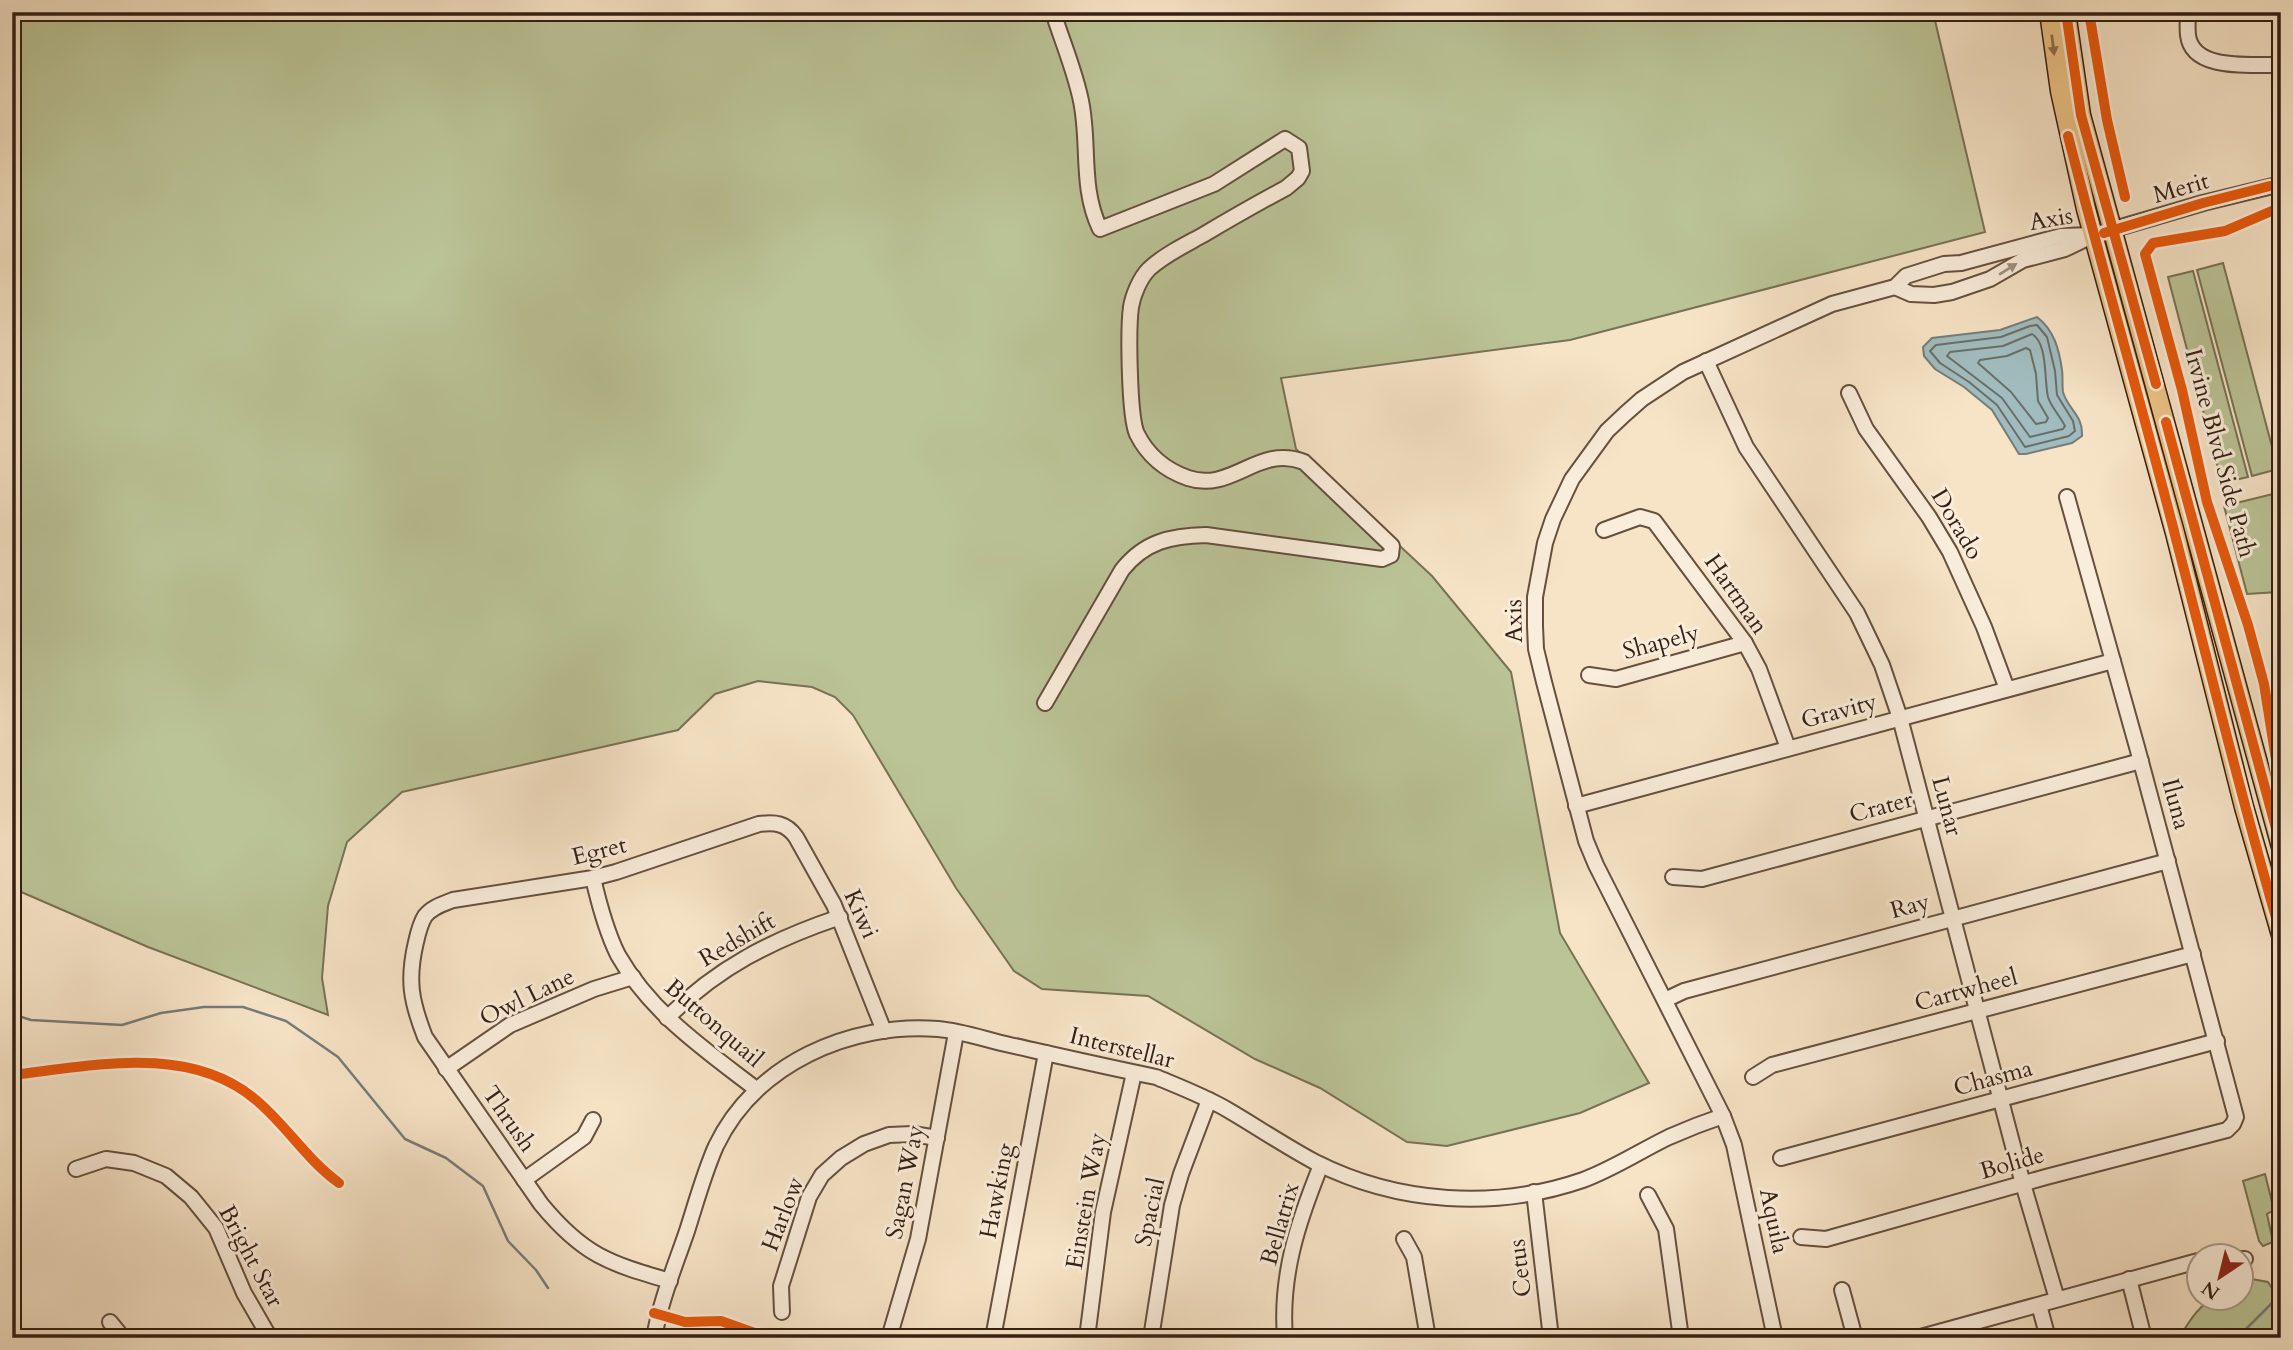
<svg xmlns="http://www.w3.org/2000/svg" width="2293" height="1350" font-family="Cardo,serif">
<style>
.green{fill:#bbc497;stroke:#787254;stroke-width:2}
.water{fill:#a1bcbf;stroke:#757d7a;stroke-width:2}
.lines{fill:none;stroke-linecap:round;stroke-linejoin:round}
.shore{stroke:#6a6e68;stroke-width:2}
.stream{stroke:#757d7a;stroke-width:2.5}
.minor-casing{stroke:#65503f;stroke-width:18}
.major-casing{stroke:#341f12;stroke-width:21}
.minor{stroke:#faeddb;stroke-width:14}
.major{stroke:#ecc284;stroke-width:18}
.cycleway-casing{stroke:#faeddb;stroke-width:15}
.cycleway{stroke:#e8590c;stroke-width:10}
.oneway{fill:#90704b}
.oneway2{fill:#a19081}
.labels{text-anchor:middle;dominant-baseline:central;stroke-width:6;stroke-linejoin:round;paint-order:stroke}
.street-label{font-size:24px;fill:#341f12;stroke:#faeddb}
</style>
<rect width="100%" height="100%" fill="#f7e4c7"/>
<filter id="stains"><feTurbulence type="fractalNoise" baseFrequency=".00286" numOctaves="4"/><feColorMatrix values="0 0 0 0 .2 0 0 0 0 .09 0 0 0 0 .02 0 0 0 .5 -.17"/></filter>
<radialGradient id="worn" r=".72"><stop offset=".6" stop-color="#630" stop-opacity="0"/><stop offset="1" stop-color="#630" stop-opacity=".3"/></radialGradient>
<g class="green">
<polygon points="12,12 1933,12 1985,232 1570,340 1281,378 1296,449 1432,576 1511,672 1560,933 1649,1083 1580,1113 1447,1146 1407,1142 1320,1088 1255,1059 1148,996 1042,989 1014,971 956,888 853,715 835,697 812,687 758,681 715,694 678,730 402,792 347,842 328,906 322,978 328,1015 148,947 12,888"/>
<polygon points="2223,263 2278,469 2252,476 2197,270"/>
<polygon points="2193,271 2248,477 2222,483 2168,277"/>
<polygon points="2281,492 2281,583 2278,592 2247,594 2224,506"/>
<polygon points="2265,1174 2274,1210 2267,1214 2273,1242 2263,1246 2259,1241 2243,1181"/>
<path d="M2246 1278 2268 1282C2280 1299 2287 1318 2275 1338H2179C2187 1325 2201 1300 2218 1298 2225 1296 2233 1298 2240 1298L2241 1282Z"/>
</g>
<path class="water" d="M2037 317C2054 330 2059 349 2062 370 2063 377 2062 385 2063 392 2068 410 2083 414 2082 436L2072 443 2026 454H2019L1992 410 1964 387 1935 369 1924 356 1923 347 1932 338 2000 330Z"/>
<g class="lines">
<g class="shore">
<polygon points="2037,325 2047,337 2055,371 2057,395 2073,421 2075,431 2069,436 2025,447 1997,405 1969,382 1940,363 1930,351 1936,345 2001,337 2030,326"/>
<path d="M2032 334C2048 343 2044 380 2048 397 2051 407 2060 416 2065 426L2063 429 2030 437 2002 398 1947 356 1950 352 2003 346Z"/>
<polygon points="2026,348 2030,350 2036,374 2038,401 2048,418 2046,422 2036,424 2011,392 1978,363 1980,360 2007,356"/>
</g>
<g class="stream">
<polyline points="12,1014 31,1020 122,1025 161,1013 204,1007 243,1007 286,1021 338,1057 405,1139 446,1158 483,1186 508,1241 536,1270 548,1288"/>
<polyline points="2237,1338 2277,1298"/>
</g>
<defs>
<g id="minor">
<path d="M2188 12C2188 19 2187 28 2188 35 2192 72 2253 64 2281 65"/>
<polyline points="1895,287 1911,294 1934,295 1952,292 1990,279 2023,260 2065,249 2094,235 2203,203 2281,184"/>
<polyline points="1706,361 1746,447 1857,613 1882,665 1900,718 2023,1184 2057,1299"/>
<polyline points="1849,393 1866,429 1929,517 1950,552 1984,627 2007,689"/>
<polyline points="1604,530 1640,517 1654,521 1745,643 1759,669 1788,748"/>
<polyline points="1589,675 1616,679 1745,643"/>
<path d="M1045 703 1122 570C1145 541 1171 536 1206 535L1382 559 1391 555 1392 546 1304 462C1258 444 1232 493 1188 478 1165 470 1148 456 1137 434 1129 417 1128 329 1131 307 1133 295 1140 278 1149 269 1164 255 1185 245 1203 235 1230 219 1258 203 1286 188L1298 178 1302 171 1299 148 1285 139 1214 184 1100 229C1080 187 1090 144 1081 101 1075 71 1062 41 1053 12"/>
<polyline points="1576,806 2113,661"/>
<polyline points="1673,877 1702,879 2141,761"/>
<path d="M593 878C599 904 606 931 618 955 651 1013 704 1049 756 1089"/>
<polyline points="1665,1000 1684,991 2168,861"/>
<path d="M667 1018C718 967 772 940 840 917"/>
<polyline points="446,1069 510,1025 594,989 633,977"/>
<polyline points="1753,1077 1772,1065 2193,954"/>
<polyline points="1781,1158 2217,1041"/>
<polyline points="76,1169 106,1159 134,1163 166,1176 191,1197 216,1228 244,1293 270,1338"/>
<polyline points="524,1180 584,1137 593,1120"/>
<polyline points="1534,1192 1551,1338"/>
<polyline points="1648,1195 1666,1229 1681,1338"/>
<polyline points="1801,1237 1826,1239 2046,1177 2227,1130 2233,1124 2236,1117 2137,747 2067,497"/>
<polyline points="1404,1239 1414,1257 1428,1338"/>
<polyline points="2240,1259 2245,1259"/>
<polyline points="2129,1279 2144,1338"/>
<path d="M670 1281C608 1263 583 1255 541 1204L425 1037C411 1001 407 980 416 942 418 933 420 924 425 916 432 907 443 904 453 900L593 878 616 872 759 824C775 822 786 823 796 837L834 905 884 1031"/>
<polyline points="1842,1290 1855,1338"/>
<polyline points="2039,1305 2048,1338"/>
<polyline points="782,1312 781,1286 809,1197 822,1175 841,1158 864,1144 889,1135 913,1134 937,1138"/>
<polyline points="110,1322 123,1338"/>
<path d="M654 1338C660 1302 675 1266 687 1231 696 1203 704 1173 716 1146 755 1064 850 1022 938 1029 962 1031 987 1040 1010 1045 1059 1056 1107 1067 1156 1077 1180 1087 1206 1097 1228 1110 1257 1127 1285 1146 1315 1162 1398 1204 1496 1210 1583 1180 1613 1169 1640 1151 1669 1137 1687 1129 1705 1122 1723 1116"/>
<polyline points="889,1338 918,1239 956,1033"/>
<polyline points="993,1338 1046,1053"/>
<polyline points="1087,1338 1103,1212 1134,1073"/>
<polyline points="1151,1338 1172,1205 1181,1174 1209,1100"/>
<path d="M1285 1338C1280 1275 1298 1222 1321 1165"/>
<polyline points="1775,1338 1734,1145 1723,1116 1596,865 1586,841 1544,682 1536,649 1535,626 1535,597 1545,543 1553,519 1572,479 1607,431 1625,414 1642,399 1683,372 1832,304 1895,287 1906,276 1944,264 1961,263 2061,236 2094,235"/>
<polyline points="1917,1338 2198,1261"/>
</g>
<g id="major">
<polyline points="2049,12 2060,91 2086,209 2175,533 2244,807 2281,935"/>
<polyline points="2066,12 2081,115 2281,847"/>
</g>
</defs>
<use href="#minor" class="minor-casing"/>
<use href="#major" class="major-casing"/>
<use href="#minor" class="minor"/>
<use href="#major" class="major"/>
<defs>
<g id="cycleway">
<polyline points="2066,12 2081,115 2156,384"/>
<polyline points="2089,12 2107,120 2125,197"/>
<path d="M2068 136C2102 269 2141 402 2175 535 2210 669 2242 802 2281 935"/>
<polyline points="2281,207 2225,231 2153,243 2145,254 2182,390 2207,502 2248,625 2264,684 2281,791"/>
<polyline points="2104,233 2203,203 2270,186"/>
<polyline points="2166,422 2281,847"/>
<path d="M12 1075C91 1066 189 1043 256 1100 287 1126 306 1159 339 1183"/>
<polyline points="654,1313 685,1322 721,1321 769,1338"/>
</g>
</defs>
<use href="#cycleway" class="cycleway-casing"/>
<use href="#cycleway" class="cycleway"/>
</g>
<defs><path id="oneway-solid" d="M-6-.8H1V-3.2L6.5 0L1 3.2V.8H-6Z" transform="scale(1.75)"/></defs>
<use class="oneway" href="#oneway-solid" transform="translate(2053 45) rotate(83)"/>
<use class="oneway2" href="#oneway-solid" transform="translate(2008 269) rotate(-32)"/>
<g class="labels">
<g class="street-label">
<text transform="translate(2181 188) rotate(-16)">Merit</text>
<text transform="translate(2051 219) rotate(-10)">Axis</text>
<text transform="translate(2220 453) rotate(75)">Irvine Blvd Side Path</text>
<text transform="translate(1957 524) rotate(59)">Dorado</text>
<text transform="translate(1736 594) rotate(55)">Hartman</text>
<text transform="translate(1514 621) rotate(-91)">Axis</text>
<text transform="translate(1661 642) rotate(-15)">Shapely</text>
<text transform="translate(1839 711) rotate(-15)">Gravity</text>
<text transform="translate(2176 804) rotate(75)">Iluna</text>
<text transform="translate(1947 806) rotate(75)">Lunar</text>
<text transform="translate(1881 807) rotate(-15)">Crater</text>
<text transform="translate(599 851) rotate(-14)">Egret</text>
<text transform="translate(1910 906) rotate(-15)">Ray</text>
<text transform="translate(861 914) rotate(66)">Kiwi</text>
<text transform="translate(737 940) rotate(-30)">Redshift</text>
<text transform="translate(1966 990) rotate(-15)">Cartwheel</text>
<text transform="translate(527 997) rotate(-26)">Owl Lane</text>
<text transform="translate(714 1023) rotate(41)">Buttonquail</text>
<text transform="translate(1122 1048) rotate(14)">Interstellar</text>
<text transform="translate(1993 1078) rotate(-15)">Chasma</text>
<text transform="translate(509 1119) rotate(55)">Thrush</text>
<text transform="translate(2012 1163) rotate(-16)">Bolide</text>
<text transform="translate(905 1182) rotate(-79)">Sagan Way</text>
<text transform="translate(997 1191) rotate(-79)">Hawking</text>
<text transform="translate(1086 1201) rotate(-80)">Einstein Way</text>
<text transform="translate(1150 1212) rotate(-78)">Spacial</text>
<text transform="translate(783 1214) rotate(-69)">Harlow</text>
<text transform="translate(1774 1221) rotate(78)">Aquila</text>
<text transform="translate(1280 1224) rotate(-74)">Bellatrix</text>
<text transform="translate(251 1256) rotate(62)">Bright Star</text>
<text transform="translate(1520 1268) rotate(-97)">Cetus</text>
</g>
</g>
<rect width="2293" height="1350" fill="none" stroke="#f7e4c7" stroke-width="42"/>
<rect x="14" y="14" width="2265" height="1322" fill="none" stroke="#341f12" stroke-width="3.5"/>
<rect x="21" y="21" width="2251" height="1308" fill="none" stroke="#341f12" stroke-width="2"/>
<g transform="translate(2220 1277) rotate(215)"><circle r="33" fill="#faeddb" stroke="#ab9b8b" stroke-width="2"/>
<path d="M0-5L12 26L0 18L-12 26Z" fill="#8f2418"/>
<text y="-10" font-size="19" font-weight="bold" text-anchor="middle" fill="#341f12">N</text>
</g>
<rect width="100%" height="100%" filter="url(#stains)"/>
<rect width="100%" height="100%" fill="url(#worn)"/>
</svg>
